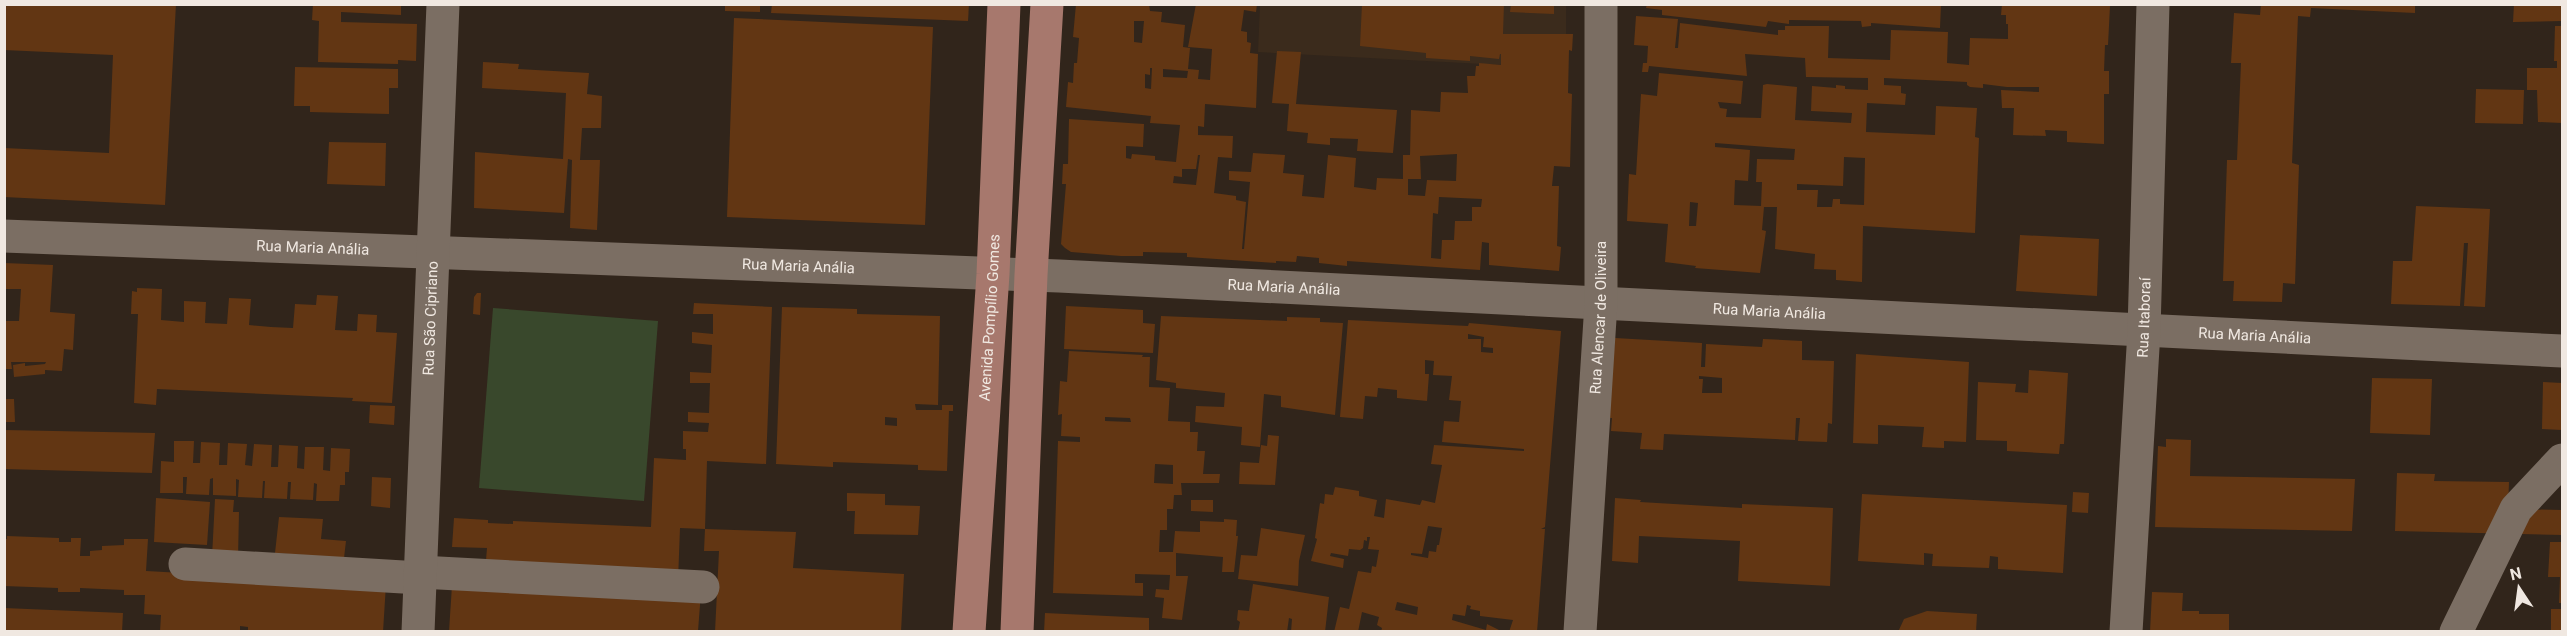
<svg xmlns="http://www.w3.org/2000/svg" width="2567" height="636" font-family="Roboto,sans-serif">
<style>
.built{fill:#3b2b1c}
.green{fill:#39482c}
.building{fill:#623613;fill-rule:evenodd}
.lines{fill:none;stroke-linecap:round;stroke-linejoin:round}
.minor{stroke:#7b6e63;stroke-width:33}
.major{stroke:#a7786d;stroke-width:33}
.labels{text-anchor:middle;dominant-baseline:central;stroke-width:6;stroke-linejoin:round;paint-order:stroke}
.street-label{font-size:15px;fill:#f0e8e1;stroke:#31251b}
</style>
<rect width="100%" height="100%" fill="#31251b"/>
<polygon class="built" points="1260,5 1566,5 1566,34 1502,65 1258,52"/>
<polygon class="green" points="493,308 658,321 644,501 479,488"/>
<g class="building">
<polygon points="4,4 176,4 165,205 4,197 4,148 109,153 113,55 4,50"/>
<polygon points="313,4 401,4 401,15 341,12 341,22 417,24 416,61 398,60 398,64 318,62 319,21 312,20"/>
<polygon points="725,4 760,4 760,12 725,11"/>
<polygon points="772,4 969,4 968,21 771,13"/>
<path d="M1076 4H1149L1150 11 1162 12 1161 22 1185 25 1183 47 1190 48 1188 69 1199 70 1198 79 1210 80 1212 49 1188 47 1196 4H1257L1256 12 1244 10 1241 31 1247 32V42L1251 43 1250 53 1258 54 1256 108 1205 104 1204 127 1198 126V135L1233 136 1232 158 1218 157 1214 193 1236 196V200L1246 202 1242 249H1244L1250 182 1229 180V171L1251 172 1253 153 1285 155 1283 173 1304 175 1302 196 1324 198 1328 155 1356 158 1354 187 1376 190 1377 178 1403 179V155H1410L1411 110 1440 112 1441 92 1468 93 1467 76H1475L1476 66H1479V63L1501 65V54H1500L1499 59 1470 56V61L1426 58V53L1360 46 1362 4H1504L1503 34H1573L1572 51 1569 50 1568 93 1572 94 1570 167 1554 166 1552 186H1559L1557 246 1561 247 1559 271 1489 265V243L1482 242 1480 270 1347 261V266L1319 263V258L1297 256 1296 262 1276 261V263L1187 257V253L1143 252V256H1121L1071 252 1065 248 1061 244 1066 184H1062L1063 164H1068L1069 119 1144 124 1143 147 1126 146V158L1131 159 1132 154 1155 156V160L1176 162 1180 125 1150 123 1151 116 1066 107 1068 82 1073 83 1074 63H1077L1079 38 1073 37ZM1134 21H1144L1142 43 1134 42ZM1150 68H1152L1151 89 1145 88V74L1150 75ZM1163 69 1188 71 1187 78 1163 77ZM1457 154 1456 181 1427 180 1425 196 1408 195V179H1421L1420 156ZM1198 155H1200L1196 185 1173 183 1174 176 1182 177V169H1196ZM1439 197 1482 199 1481 207H1472V221H1455L1454 240H1442L1441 259 1431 258 1433 213 1438 214Z"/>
<polygon points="1511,4 1554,4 1554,14 1510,12"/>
<polygon points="1647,4 1941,4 1940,28 1871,23 1871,26 1862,27 1861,21 1789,20 1789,24 1768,21 1766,27 1662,15 1662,10 1646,8"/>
<path d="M2002 4 2110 6 2108 45H2105L2104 71H2109V94H2104V144L2067 142V131L2045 130 2046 136 2013 135 2014 108H2002L2001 90 2039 92V87H2007L1983 84V88L1970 87 1967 85V82L1884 78V85L1901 86V93L1906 94 1905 105 1867 103 1866 132 1935 135 1936 106 1977 108 1975 137 1979 138 1975 233 1863 226 1862 282 1836 280V270L1814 269 1815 254 1775 249 1777 207H1764L1762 230 1766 231 1760 273 1695 268 1696 266 1665 262 1668 224 1627 221 1629 174 1636 175 1641 94 1657 96 1659 73 1743 81 1741 104 1718 102 1720 108 1727 109 1726 117 1761 118 1763 85 1767 84 1797 87 1795 120 1851 123 1852 113 1811 111 1812 86 1836 88V85L1845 86V89L1868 90V78L1806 77 1805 58 1745 54 1747 76 1649 66 1648 72H1642L1643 63H1647L1648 46 1634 45 1636 16 1678 19 1675 48H1678L1680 23 1778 35V30H1785V26H1829L1828 58 1890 60 1891 30 1948 32 1947 63 1969 65 1970 38 2008 39V24H2006V15H2001ZM1715 143 1795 149 1794 160 1757 159 1756 182H1762L1761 206 1734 205 1735 180 1748 181 1750 150 1715 147ZM1844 157 1865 158 1864 205 1840 204V199H1833L1832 207H1817L1818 190H1797V184L1843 186ZM1690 202 1698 203 1696 226H1689Z"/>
<polygon points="2261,4 2415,4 2415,13 2311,8 2310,17 2298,16 2292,163 2299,165 2295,284 2283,283 2282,302 2233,301 2234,281 2223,281 2227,160 2237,160 2240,87 2241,63 2231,63 2234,13 2260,15"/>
<polygon points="2514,4 2562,4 2562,21 2513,22"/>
<polygon points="734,18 933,27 925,225 727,217"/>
<polygon points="2555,26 2562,26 2562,123 2538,122 2537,90 2527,90 2527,68 2557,68 2557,61 2554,61"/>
<polygon points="1277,51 1301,52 1296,104 1397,110 1393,153 1357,151 1358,139 1330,138 1330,145 1307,143 1308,133 1287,131 1289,104 1272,103"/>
<polygon points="483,62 519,64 518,69 589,73 587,94 602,96 601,128 582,128 580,160 600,160 597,230 570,228 572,160 568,159 564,213 474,208 475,152 563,159 566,93 482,88"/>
<polygon points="295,67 398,69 398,88 389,88 389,114 310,112 310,106 294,106"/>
<polygon points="2476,89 2524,90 2523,124 2475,123"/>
<polygon points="329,142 386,143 385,186 327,184"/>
<polygon points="2416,206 2490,209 2485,307 2464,306 2468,243 2464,243 2460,306 2391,304 2393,261 2412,261"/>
<polygon points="2020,235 2099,239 2097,296 2016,291"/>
<polygon points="4,263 53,265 50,312 75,314 73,350 64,349 62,371 45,370 45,374 14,377 13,365 25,363 25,366 45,364 46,362 11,362 12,369 4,369 4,321 19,321 21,289 4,289"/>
<polygon points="137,288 162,289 161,320 184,322 184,301 206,302 205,323 227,324 229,298 251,299 249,325 271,327 293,328 295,304 316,305 317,295 338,296 335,330 357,331 358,314 377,315 376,332 397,333 392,403 352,401 353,398 157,389 156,405 134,403 138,314 131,314 132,291 137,292"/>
<polygon points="477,293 481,293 480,315 473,314 474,297"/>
<polygon points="694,303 772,307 766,464 707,461 705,529 680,528 678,581 485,572 487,548 452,547 454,518 488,520 488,523 513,524 513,521 651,527 654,458 686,460 686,449 683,449 683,431 708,432 709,423 688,422 688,412 709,413 710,383 690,383 690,372 711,373 712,345 692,343 692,332 713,334 713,314 693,314"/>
<polygon points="1066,306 1143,310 1143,323 1155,324 1153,353 1064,349"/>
<path d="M782 307 857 309V314L940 316 938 405 915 404 916 410H942V405H953V411H949L947 471 918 470V465L833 462V467L776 464ZM885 417 897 418V426L885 425Z"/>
<polygon points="1161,316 1287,321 1287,317 1320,318 1320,322 1343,323 1335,415 1281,407 1281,396 1264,394 1260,447 1241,445 1242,427 1195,422 1196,406 1224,407 1225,393 1176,388 1176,383 1156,380"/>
<path d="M1348 320 1468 326 1469 323 1561 331 1545 527 1541 529H1545L1537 632H1509L1513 620 1480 616V611L1470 609 1471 606 1467 605 1465 616 1453 614 1452 620 1486 630 1487 624 1503 632H1381L1382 628 1377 625 1379 617 1362 612 1358 632H1334L1340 607 1349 609 1358 571 1371 573 1372 566 1376 567 1379 550 1368 549 1370 537H1367V541L1364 540 1363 548 1360 550 1349 549 1348 556 1331 553 1330 556 1344 559 1343 568 1311 561 1317 539 1315 538 1320 503 1324 504 1325 494 1333 495 1335 487 1359 491V496L1377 500 1374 516 1384 518 1386 499 1420 505 1422 500 1435 503 1442 465 1431 464 1434 445 1524 451V449L1442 442 1444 421 1459 422 1461 401 1449 400 1452 376 1433 375 1434 361 1425 360V374H1429L1427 401 1397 398V390L1378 388 1377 397 1365 396 1363 419 1340 417ZM1468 334 1484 337 1483 347 1493 348V353L1481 352V339H1468ZM1428 526 1442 528 1439 545H1437L1436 552 1429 551 1428 558 1411 555V553L1422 554ZM1397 602 1418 607 1417 615 1395 610Z"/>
<path d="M1615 338 1702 343 1701 367H1705L1706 344 1762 347 1763 339 1802 341V360L1834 361 1832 424 1828 423 1827 442 1798 441 1800 418H1796L1795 440 1664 434 1663 450 1640 449 1642 433 1611 431 1612 418H1608ZM1699 376 1722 378V393H1702L1703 379H1699Z"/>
<path d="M1069 351 1143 355 1142 357H1150L1149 387 1170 388 1168 421 1190 422V432H1198L1197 451H1205L1203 474H1220L1219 483H1181L1182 495H1174L1173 509H1167V530H1160L1159 552H1173L1175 531 1200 532V521L1224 522V519L1237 520 1236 536H1238L1234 572H1222L1223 557 1176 553V576H1188L1182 620 1162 618 1164 598 1155 597 1156 589 1169 590 1170 575 1135 574V583H1143V596L1053 593 1058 441 1080 442V437L1061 436 1062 414 1058 415 1060 381 1067 382ZM1105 417 1130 418 1131 422 1105 421ZM1155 464 1173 465V484L1154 483Z"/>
<polygon points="1856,354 1969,362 1966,442 1944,441 1944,448 1922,447 1924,427 1878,425 1878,444 1853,443"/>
<polygon points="2029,370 2068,373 2064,444 2060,444 2059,454 2007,451 2007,441 1976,440 1978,382 2016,384 2015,392 2028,393"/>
<polygon points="2372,378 2432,379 2430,435 2370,433"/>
<polygon points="2543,382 2562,383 2562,430 2542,429"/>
<polygon points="4,399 14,399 15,422 4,422"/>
<polygon points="370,405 395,406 394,425 369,423"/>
<polygon points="4,430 155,433 152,473 4,469"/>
<polygon points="1268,435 1279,436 1275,485 1239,484 1240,462 1259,463 1261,445 1267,446"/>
<polygon points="2166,439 2191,440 2190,476 2355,479 2352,531 2155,527 2158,446 2166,447"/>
<polygon points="174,441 194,441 193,463 200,463 201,442 220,443 219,465 227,465 228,443 247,444 245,465 252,466 254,444 272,445 271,467 278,467 279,445 298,446 297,468 304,469 305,447 324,447 323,470 330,471 331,448 350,449 349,472 345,472 345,485 340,485 339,501 316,501 317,484 314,483 313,500 290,499 291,482 288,482 287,499 264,498 265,481 263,481 262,498 238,497 239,480 236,479 236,496 213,495 213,478 210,479 209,495 186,494 187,477 183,477 183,493 160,493 161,461 174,462"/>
<polygon points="2397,473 2435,474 2434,481 2509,482 2508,509 2562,510 2562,535 2395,531"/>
<polygon points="372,477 391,478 390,508 371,506"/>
<polygon points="2073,492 2089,493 2088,513 2072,512"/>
<polygon points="847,493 885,494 885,505 920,506 918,535 854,534 855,511 847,511"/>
<polygon points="1862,494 2067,505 2063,573 1998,569 1998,557 1990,556 1989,568 1932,566 1933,554 1924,553 1924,565 1858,561"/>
<polygon points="156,498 210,502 207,545 154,542"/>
<polygon points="1615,498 1641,500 1640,502 1742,508 1742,504 1833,508 1830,586 1738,581 1740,541 1639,536 1638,563 1612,561"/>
<polygon points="215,499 234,500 233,512 239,512 238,558 212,557"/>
<polygon points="1191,500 1213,500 1213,512 1191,511"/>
<polygon points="279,517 323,519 321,539 346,541 344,558 275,553"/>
<polygon points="1261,528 1305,535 1299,561 1298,586 1238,579 1241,555 1257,556"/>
<polygon points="705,529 796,532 793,568 904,574 901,632 715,632 719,551 704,551"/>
<polygon points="7,536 59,538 59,542 71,542 71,538 81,538 80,556 90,556 90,551 102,550 102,546 124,545 124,539 148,539 146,571 386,584 383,632 248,632 248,627 240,626 240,632 160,632 161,615 144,614 145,595 124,595 124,590 80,588 80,592 58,592 58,588 4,586 4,539 7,539"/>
<polygon points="2550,542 2562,542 2562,603 2559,603 2560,577 2548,577"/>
<polygon points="1253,584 1329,597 1325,632 1291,632 1292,619 1289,618 1287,632 1238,632 1240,622 1237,620 1238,610 1249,611"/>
<polygon points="452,585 701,592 698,631 449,632"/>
<polygon points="2152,592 2183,593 2182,611 2199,611 2199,614 2229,614 2229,632 2150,632"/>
<polygon points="4,608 123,613 122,632 4,632"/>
<rect x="2551" y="609" width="11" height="23"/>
<polygon points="1927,611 1977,614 1976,632 1898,632 1904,619"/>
<polygon points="1045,613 1149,618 1149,632 1044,632"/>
</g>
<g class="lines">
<g class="minor">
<path id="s1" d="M4 236 1059 276 2562 351"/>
<polyline points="185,564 420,578"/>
<polyline points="420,572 703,587"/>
<path id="s2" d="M418 632 443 4"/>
<path id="s3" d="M1580 632 1601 303V4"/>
<path id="s4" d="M2126 632 2144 331 2153 4"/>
<polyline points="2456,632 2516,509 2562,460"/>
</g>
<g class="major">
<path id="s5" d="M969 632 993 274 1004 4"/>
<polyline points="1017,632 1031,275 1047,4"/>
</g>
</g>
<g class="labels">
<g class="street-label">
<text stroke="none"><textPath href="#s1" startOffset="309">Rua Maria Anália</textPath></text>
<text stroke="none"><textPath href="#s1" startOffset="795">Rua Maria Anália</textPath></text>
<text stroke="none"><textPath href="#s1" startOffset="1281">Rua Maria Anália</textPath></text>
<text stroke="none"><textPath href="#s1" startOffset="1767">Rua Maria Anália</textPath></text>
<text stroke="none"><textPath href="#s2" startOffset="314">Rua São Cipriano</textPath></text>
<text stroke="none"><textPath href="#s5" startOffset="315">Avenida Pompílio Gomes</textPath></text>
<text stroke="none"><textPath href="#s3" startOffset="315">Rua Alencar de Oliveira</textPath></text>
<text stroke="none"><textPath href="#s4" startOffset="315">Rua Itaboraí</textPath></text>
<text stroke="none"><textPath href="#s1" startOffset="2253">Rua Maria Anália</textPath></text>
</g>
</g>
<rect width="2567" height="636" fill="none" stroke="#f0e8e1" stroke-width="12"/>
<g transform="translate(2519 588) rotate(347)" stroke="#31251b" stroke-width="4.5" paint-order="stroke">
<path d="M0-4.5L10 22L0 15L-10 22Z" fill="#f0e8e1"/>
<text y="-9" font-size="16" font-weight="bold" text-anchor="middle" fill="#f0e8e1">N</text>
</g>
</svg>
